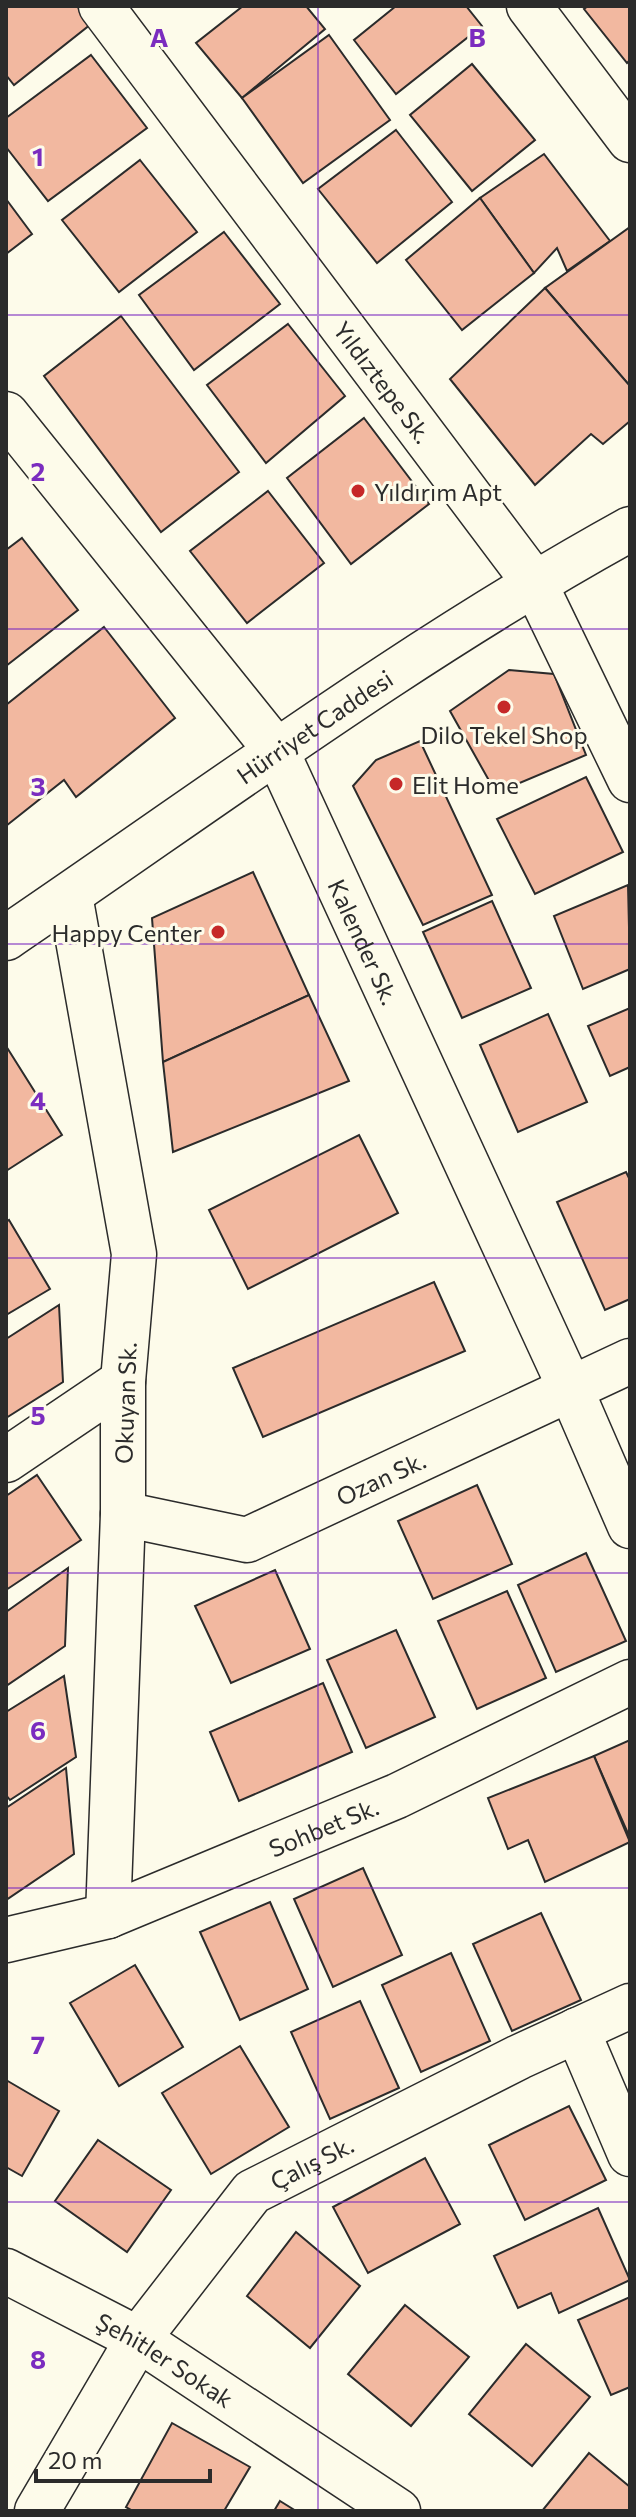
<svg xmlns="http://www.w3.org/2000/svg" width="636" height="2517" font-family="Commissioner,sans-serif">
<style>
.building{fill:#f2b8a0;stroke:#2b2b2b;stroke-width:2}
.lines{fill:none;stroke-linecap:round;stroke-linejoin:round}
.street-casing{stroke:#2b2b2b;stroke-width:47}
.secondary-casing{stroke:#2b2b2b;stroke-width:47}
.street{stroke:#fdfbea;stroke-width:44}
.secondary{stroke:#fdfbea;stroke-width:44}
.grid{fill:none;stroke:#7b2cbf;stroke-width:2;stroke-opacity:0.55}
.poi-dot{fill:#c62828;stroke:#fdfbea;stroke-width:3}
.labels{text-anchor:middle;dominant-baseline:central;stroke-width:6;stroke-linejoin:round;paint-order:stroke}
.street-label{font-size:24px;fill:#2b2b2b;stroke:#fdfbea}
.poi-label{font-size:24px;fill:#2b2b2b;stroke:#fdfbea;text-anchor:start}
.grid-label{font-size:26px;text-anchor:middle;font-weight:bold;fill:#7b2cbf;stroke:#fdfbea;stroke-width:6;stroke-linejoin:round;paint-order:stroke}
</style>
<rect width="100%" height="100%" fill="#fdfbea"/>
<g class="building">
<polygon points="6,6 77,6 91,24 14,85 6,75"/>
<polygon points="243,6 306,6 325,29 242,98 196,43"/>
<polygon points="396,6 466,6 482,26 396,94 354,40"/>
<polygon points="588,6 630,6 630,60 627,63 584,9"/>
<polygon points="329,35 390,120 303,183 242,98"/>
<polygon points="91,55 147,128 48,201 6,147 6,118"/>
<polygon points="472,64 535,140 472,191 410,115"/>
<polygon points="396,130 452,202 377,263 318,189"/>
<polygon points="544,154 610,241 567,271 557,248 534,273 480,198"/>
<polygon points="140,160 197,232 119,292 62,220"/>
<polygon points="480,198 534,273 462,330 406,260"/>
<polygon points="6,199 32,234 6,254"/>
<polygon points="630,227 630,386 545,288"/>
<polygon points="224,232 280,304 194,370 139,295"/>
<polygon points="545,288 630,386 630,421 603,444 591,434 535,485 450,379"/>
<polygon points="121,316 239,472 161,532 44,376"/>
<polygon points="288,324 345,396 266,463 207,385"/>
<polygon points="364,418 429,504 351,564 287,478"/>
<polygon points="268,491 324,563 247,623 190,551"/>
<polygon points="22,538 78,610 6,666 6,550"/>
<polygon points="104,627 175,718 76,797 64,780 6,826 6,705"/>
<polygon points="509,670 554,674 586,755 496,793 450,711"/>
<polygon points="420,741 492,895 423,925 353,786 376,760"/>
<polygon points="586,777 623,852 535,894 497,819"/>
<polygon points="253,872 309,995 163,1062 152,918"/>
<polygon points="628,885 630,969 583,989 554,916"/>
<polygon points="492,901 531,988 462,1018 423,932"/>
<polygon points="309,995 349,1081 173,1152 163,1062"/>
<polygon points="630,1008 630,1067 610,1076 588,1026"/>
<polygon points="548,1014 587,1102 518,1132 480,1045"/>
<polygon points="6,1046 62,1135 6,1171"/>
<polygon points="359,1135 398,1213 248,1289 209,1210"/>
<polygon points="626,1172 630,1180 630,1299 605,1310 557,1202"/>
<polygon points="9,1220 50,1289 6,1315 6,1222"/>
<polygon points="434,1282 465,1351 263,1437 233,1368"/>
<polygon points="59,1305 63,1382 6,1418 6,1339"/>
<polygon points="37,1475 81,1540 6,1590 6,1496"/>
<polygon points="477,1485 512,1564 433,1599 398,1521"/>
<polygon points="586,1553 626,1641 556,1672 518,1585"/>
<polygon points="68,1568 65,1646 6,1686 6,1612"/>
<polygon points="275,1570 310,1649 231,1683 195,1606"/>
<polygon points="507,1591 546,1678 477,1709 438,1621"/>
<polygon points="396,1630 435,1717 366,1748 327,1660"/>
<polygon points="64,1676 76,1757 10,1800 6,1795 6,1712"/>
<polygon points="323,1683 352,1752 239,1801 210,1732"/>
<polygon points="630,1740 630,1838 594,1756"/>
<polygon points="594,1756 630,1842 545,1882 528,1840 508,1849 488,1798"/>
<polygon points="66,1768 74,1854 6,1900 6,1808"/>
<polygon points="363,1868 402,1955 333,1987 294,1899"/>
<polygon points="270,1902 308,1989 240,2020 200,1932"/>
<polygon points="541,1913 581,2000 512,2031 473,1944"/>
<polygon points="451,1953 490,2041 421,2072 382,1985"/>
<polygon points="135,1965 183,2047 119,2086 70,2003"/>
<polygon points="360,2001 399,2088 330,2119 291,2032"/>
<polygon points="240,2046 289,2127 211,2174 162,2093"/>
<polygon points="6,2080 59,2111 22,2176 6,2167"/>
<polygon points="569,2106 606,2180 525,2220 489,2145"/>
<polygon points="98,2140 171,2190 127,2252 55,2201"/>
<polygon points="425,2158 460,2224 368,2273 333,2207"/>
<polygon points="598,2208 630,2280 559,2313 551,2293 518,2308 494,2256"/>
<polygon points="296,2232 360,2286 310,2348 247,2296"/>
<polygon points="630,2297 630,2387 611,2395 578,2320"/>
<polygon points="405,2305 469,2357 411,2426 348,2374"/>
<polygon points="526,2344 590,2397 532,2466 469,2414"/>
<polygon points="172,2423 250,2467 224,2511 133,2511 126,2507"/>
<polygon points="589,2453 630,2487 630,2511 542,2511"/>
<polygon points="280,2501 296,2511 274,2511"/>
</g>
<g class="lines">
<defs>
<g id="street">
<path id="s1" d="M101 6 534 582 630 780"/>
<polyline points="529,6 630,140"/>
<path id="s2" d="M6 414 276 750 571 1390 630 1526"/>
<polyline points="70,895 134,1254 123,1381 123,1514 108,1916"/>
<polyline points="6,1460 123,1381"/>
<path id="s3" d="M123 1514 247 1540 630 1361"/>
<path id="s4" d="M6 1940 108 1916 397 1796 630 1682"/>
<polyline points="577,2030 630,2154"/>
<path id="s5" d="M6 2271 138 2339 398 2511"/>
<path id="s6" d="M37 2511 138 2339 252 2192 519 2057 630 2006"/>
</g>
<g id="secondary">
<path id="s7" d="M6 938C212 798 412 649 630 529"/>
</g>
</defs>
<use href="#street" class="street-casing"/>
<use href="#secondary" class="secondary-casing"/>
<use href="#street" class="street"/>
<use href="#secondary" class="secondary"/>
</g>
<path class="grid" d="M318 6V2511M6 315H630M6 629H630M6 944H630M6 1258H630M6 1573H630M6 1888H630M6 2202H630"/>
<g class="poi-dot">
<circle cx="358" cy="491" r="8"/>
<circle cx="504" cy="707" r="8"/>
<circle cx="396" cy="784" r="8"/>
<circle cx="218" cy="932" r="8"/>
</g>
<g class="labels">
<g class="street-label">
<text stroke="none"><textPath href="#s1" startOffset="470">Yıldıztepe Sk.</textPath></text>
<text stroke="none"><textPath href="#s7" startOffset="374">Hürriyet Caddesi</textPath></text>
<text stroke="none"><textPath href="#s2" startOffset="642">Kalender Sk.</textPath></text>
<text transform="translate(125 1403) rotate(-88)">Okuyan Sk.</text>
<text stroke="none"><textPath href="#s3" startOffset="274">Ozan Sk.</textPath></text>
<text stroke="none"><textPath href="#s4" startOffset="338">Sohbet Sk.</textPath></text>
<text stroke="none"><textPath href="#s6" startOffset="452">Çalış Sk.</textPath></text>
<text stroke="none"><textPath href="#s5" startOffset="182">Şehitler Sokak</textPath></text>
</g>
<g class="poi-label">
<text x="374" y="491">Yıldırım Apt</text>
<text x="504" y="734" text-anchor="middle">Dilo Tekel Shop</text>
<text x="412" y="784">Elit Home</text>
<text x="202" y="932" text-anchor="end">Happy Center</text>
</g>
</g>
<g class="grid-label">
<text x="159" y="47">A</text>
<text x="477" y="47">B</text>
<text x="38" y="166">1</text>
<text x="38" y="481">2</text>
<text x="38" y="796">3</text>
<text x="38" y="1110">4</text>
<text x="38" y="1425">5</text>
<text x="38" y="1740">6</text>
<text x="38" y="2054">7</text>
<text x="38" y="2369">8</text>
</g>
<rect width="636" height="2517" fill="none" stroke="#2b2b2b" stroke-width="16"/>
<path d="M36 2469v12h174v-12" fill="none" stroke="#2b2b2b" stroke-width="4"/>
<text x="48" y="2469" font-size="24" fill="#2b2b2b" stroke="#fdfbea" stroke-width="6" paint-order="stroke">20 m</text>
</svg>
